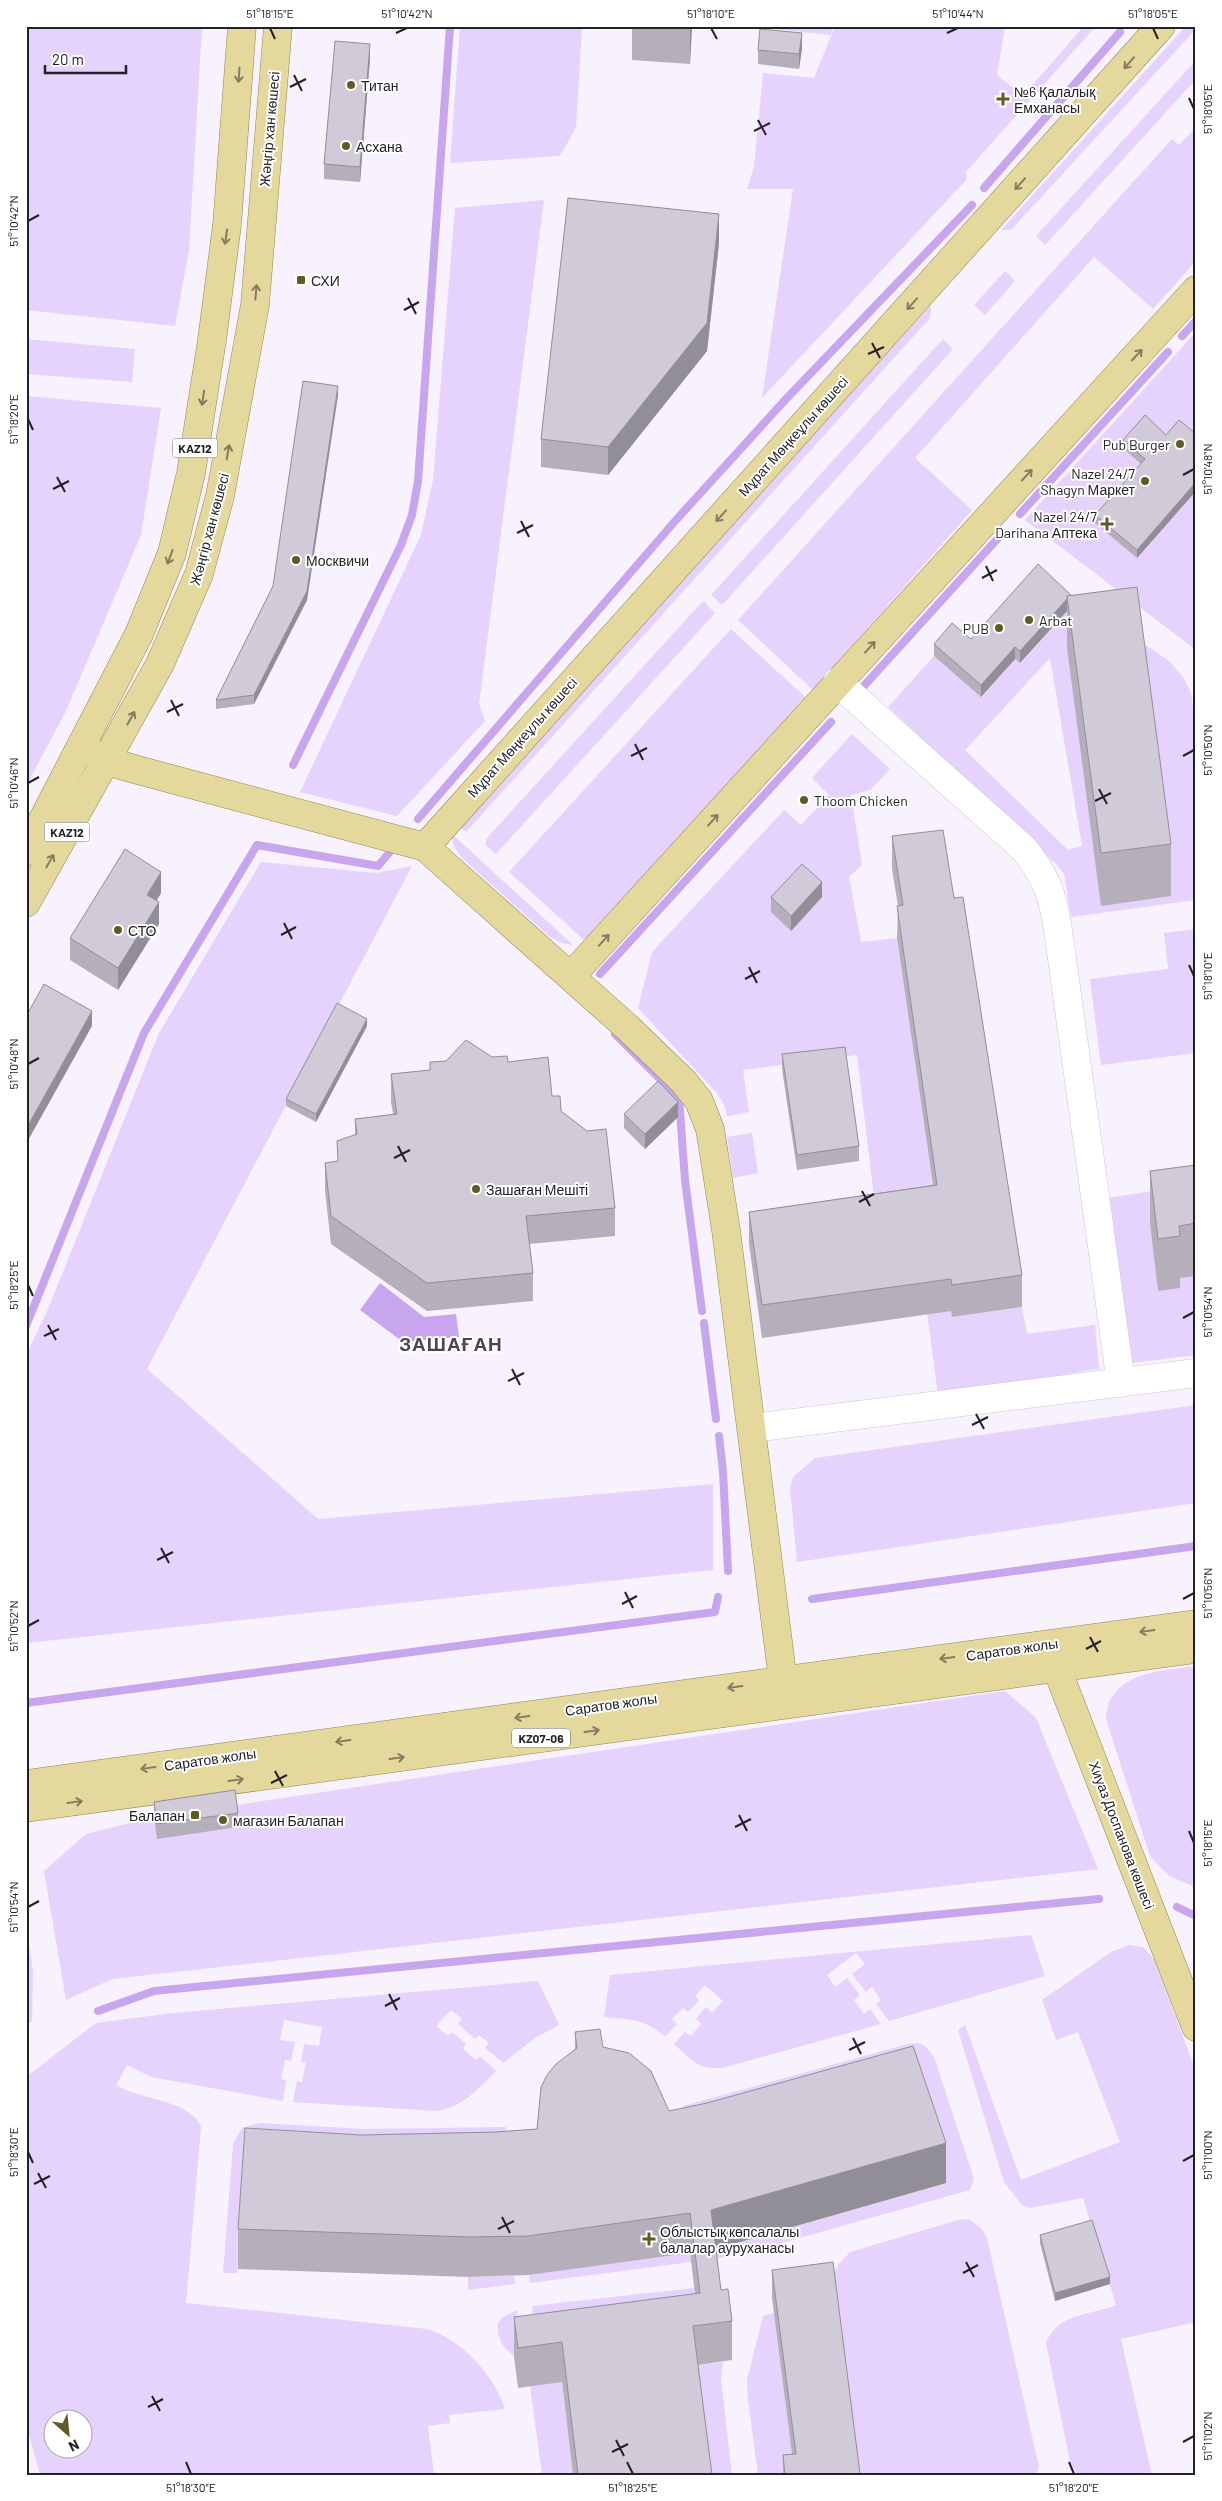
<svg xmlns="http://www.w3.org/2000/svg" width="1222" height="2501" font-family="Barlow,sans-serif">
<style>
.green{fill:#e5d2fd;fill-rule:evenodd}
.water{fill:#c7a5ef}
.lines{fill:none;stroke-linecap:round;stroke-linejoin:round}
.stream{stroke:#c7a5ef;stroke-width:8}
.minor-casing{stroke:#ccc6d4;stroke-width:29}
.major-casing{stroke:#958748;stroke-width:29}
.minor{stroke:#fff;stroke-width:28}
.major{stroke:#e4d89c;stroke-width:28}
.wall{fill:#b4afbb}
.shaded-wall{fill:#928e98}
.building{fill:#d1cbd9;stroke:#928e98}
.oneway{stroke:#847c61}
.ticks{fill:none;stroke:#232126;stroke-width:2}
.poi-dot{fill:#635925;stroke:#fff;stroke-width:2}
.labels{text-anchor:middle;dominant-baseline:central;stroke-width:4;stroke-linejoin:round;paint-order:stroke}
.shield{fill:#fff;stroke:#656467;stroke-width:1}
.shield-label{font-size:12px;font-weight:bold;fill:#232126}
.poi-label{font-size:14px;fill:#232126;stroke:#fff;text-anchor:start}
.street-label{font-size:14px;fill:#232126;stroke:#fff}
.district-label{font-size:19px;font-weight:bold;letter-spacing:1px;fill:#4a4550;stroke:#fff}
.neatline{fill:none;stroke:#232126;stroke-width:2}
.ticks-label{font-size:12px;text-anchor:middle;fill:#232126}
</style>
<rect width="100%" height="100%" fill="#f7f2fd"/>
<g class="green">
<polygon points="26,26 202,26 189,250 175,326 26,310"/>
<polygon points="460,26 582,26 576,127 560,156 450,163"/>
<polygon points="745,26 832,26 831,35"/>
<polygon points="835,26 1005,26 997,75 1023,96 1084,26 1096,26 966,172 967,179 762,398 793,189 747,189 754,167 763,73 814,78"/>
<polygon points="1186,26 1196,26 1196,29 1011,230 1001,230"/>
<polygon points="1196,60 1196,79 1045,245 1036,236"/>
<polygon points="1196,127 1196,261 1153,309 1094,257 915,458 972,510 813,690 738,620 1172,139 1179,145"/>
<polygon points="544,200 479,704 485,721 397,816 300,792 421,535 433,480 455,208"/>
<polygon points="1005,271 1015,281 985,315 974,305"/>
<polygon points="931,305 930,318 466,832 458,825"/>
<polygon points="1196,332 1196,443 1145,467 1137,558 1196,491 1196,650 1025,520"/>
<polygon points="26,339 135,349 132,382 26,374"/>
<polygon points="943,339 953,349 722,605 711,595"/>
<polygon points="26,396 161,408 141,535 65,713 26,786"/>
<polygon points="703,601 715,613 496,854 486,845 486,839"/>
<path d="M1071 606 1137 639 1169 661 1183 677 1191 693 1196 729V900L1071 917 1064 874 1057 865 888 707 934 656 982 697 1015 659 1021 663ZM1050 658 1082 846 1068 850 965 750Z"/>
<polygon points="731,629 805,697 597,931 584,940 509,872"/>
<polygon points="852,734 890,769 870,790 851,795 862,865 849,877 861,942 897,938 952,1317 1022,1307 1027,1334 1095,1325 1099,1369 938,1394 913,1209 876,1214 857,1055 743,1070 749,1112 727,1116 724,1104 716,1092 638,1008 652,952 784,810 801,825 829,795 812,778"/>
<polygon points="451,833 573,945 562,943 550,937 463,859 454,847"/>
<polygon points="261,862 376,873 412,866 147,1369 318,1519 713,1484 713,1570 26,1643 26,1356 48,1309 159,1033"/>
<polygon points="1196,929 1196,1053 1101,1065 1090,979 1168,969 1164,933"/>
<polygon points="752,1133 758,1173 733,1178 727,1137"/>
<polygon points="1196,1184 1150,1224 1158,1291 1179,1278 1196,1276 1196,1355 1132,1363 1108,1198"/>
<polygon points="1196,1405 1196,1503 797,1562 790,1488 793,1477 815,1458"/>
<path d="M1196 1666V1888L1168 1875 1150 1856 1106 1719C1107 1713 1107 1705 1110 1700 1126 1671 1167 1670 1196 1666Z"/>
<polygon points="1005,1691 1036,1718 1098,1869 112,1979 66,2000 44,1871 86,1834 154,1817"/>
<polygon points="26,1925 33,1971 32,2022 26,2023"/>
<path d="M1031 1935 1045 1976 889 2021 876 2004 881 2000 872 1987 866 1992 852 1974 865 1964 856 1953 827 1975 835 1987 847 1978 860 1995 854 2000 864 2014 870 2009 881 2024 722 2068C698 2070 690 2059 674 2044L685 2032 691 2036 701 2024 696 2019 706 2007 712 2013 723 2001 705 1985 695 1996 699 2000 688 2012 683 2008 672 2019 677 2024 665 2037C646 2019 629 2019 604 2017L610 1975Z"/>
<path d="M1129 1945 1143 1947 1154 1959 1196 2072V2322L1121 2339 1152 2475H1077L1070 2462 1046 2343C1059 2312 1089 2316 1116 2305L1083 2198 1030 2208 1022 2205 1004 2182 958 2030 965 2025 1021 2180 1120 2142 1078 2032 1056 2040 1042 2000 1111 1952Z"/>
<path d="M538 1981 559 2025 535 2038 503 2063 485 2048 489 2043 479 2035 475 2039 458 2024 462 2019 451 2010 436 2026 448 2036 452 2032 466 2044 463 2049 476 2060 480 2056 496 2071C478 2089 463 2107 436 2111L293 2102 297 2081 302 2082 306 2063 301 2062 304 2044 319 2046 322 2027 284 2020 280 2040 295 2042 291 2061 285 2060 281 2079 286 2080 283 2101 151 2077 127 2065 116 2085C140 2100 191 2100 201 2127L186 2303 427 2329C461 2339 494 2375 505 2409L449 2415 450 2423 428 2426 434 2475H40L26 2424V2077L96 2023 173 2013ZM52 2418H82V2448H52Z"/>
<polygon points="919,2043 926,2047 934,2057 974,2179 970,2190 753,2251 713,2259 711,2250 946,2183 687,2133 683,2106 908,2044"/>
<polygon points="260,2123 364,2129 506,2127 508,2154 245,2167 237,2273 223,2273 233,2144 242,2128"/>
<polygon points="969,2219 982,2229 987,2238 1039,2467 1036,2475 856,2475 834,2274 838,2265 850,2252 958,2220"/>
<polygon points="690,2253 691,2262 530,2283 529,2274"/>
<polygon points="514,2276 515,2284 468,2290 468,2277"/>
<polygon points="694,2288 700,2333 538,2353 532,2306"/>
<path d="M517 2310 522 2355 514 2356C502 2347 497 2339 498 2323L503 2317Z"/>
<polygon points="774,2313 795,2475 758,2475 748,2400 747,2380 763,2316"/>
<polygon points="692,2361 700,2365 723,2362 721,2379 732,2475 707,2475"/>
<polygon points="561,2376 573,2475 542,2475 530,2386"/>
</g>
<polygon class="water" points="380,1283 424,1317 456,1314 459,1337 403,1342 360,1310"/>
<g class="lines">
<g class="stream">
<polyline points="984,188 1120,32"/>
<polyline points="1182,336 1196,321"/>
<polyline points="1020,514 1168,352"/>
<polyline points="862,688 1000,536"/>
<polyline points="293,765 401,545 412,515 418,481 450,26"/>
<polyline points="418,819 676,520 786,399 972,205"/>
<polyline points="600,974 831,722"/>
<polyline points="615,1034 679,1098 685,1180 702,1311"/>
<polyline points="704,1323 716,1419"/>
<polyline points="26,1326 144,1033 257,845 378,866 389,853"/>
<polyline points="719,1436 723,1471 728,1571"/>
<polyline points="812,1599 1196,1546"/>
<polyline points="26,1703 715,1612 718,1597"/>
<polyline points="1177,1907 1196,1916"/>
<polyline points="98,2011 154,1991 1099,1899"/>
</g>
<defs>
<g id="minor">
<path d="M837 682 1024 849C1046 876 1053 895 1058 930L1121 1383"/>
<polyline points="753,1428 1196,1373"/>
</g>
<g id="major">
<polyline points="82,747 107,761 134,769 425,847 627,1027 684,1082 699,1101 710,1129 726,1230 783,1681"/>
<polyline points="425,847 1161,26"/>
<polyline points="26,852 139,634 172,553 191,473 212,340 227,225 242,26"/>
<polyline points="26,903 160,664 199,574 220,496 255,305 278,26"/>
<polyline points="571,976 1196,290"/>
<polyline points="1050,1651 1196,2027"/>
<polyline points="26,1784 1196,1624"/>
<polyline points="26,1808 1196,1649"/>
</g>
</defs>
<use href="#minor" class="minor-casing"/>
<use href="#major" class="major-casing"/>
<use href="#minor" class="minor"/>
<use href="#major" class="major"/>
</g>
<g class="wall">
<polygon points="632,26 692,26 690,64 632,60"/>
<polygon points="802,48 799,69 758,64 758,50"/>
<polygon points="370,59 360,182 324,179 324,164"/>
<polygon points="719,243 707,351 608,475 541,467 541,439"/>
<polygon points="338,395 307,600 254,704 216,709 216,700 273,586"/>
<polygon points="1196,434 1196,491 1137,558 1095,523 1095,515 1141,464 1123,448 1123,440 1166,435"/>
<polygon points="1071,595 1171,844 1171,896 1101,906 1067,648 1067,611 1020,663 1015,659 981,697 934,656 934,644 971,639"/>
<polygon points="892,836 954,898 1022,1275 1022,1307 952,1317 951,1311 762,1338 749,1244 749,1212 933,1185 897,938 898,906 892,869"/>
<polygon points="161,893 157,900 159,924 118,990 70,960 70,938"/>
<polygon points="771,897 822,897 791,931 771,912"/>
<polygon points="367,1026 316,1122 286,1106 286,1099"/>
<polygon points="782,1054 859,1146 859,1161 797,1170 782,1069"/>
<polygon points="492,1057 508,1062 552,1096 615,1208 615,1236 529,1244 533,1273 533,1301 427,1311 331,1244 325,1191 325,1163 337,1161 355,1135 355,1119 393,1114 391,1102 391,1074 430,1070"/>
<polygon points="624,1114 678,1117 645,1149 624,1128"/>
<polygon points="1196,1165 1196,1276 1180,1278 1180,1288 1158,1291 1150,1224 1150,1171"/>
<polygon points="154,1802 238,1813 238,1827 157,1839 154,1817"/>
<polygon points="575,2032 603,2047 669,2111 946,2183 716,2249 721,2290 732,2321 732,2360 698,2365 712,2475 573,2475 562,2382 518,2388 514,2357 514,2317 695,2294 690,2253 528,2275 468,2277 238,2269 238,2229 361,2135 496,2132 537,2129 575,2050"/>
<polygon points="1040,2235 1110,2284 1055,2301 1040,2243"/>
<polygon points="833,2262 860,2475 783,2475 783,2455 792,2454 772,2298 772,2270"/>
</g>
<g class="shaded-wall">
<polygon points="690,26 692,26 690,64"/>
<polygon points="802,33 802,48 799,69 799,54"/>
<polygon points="370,44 370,59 360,182 360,167"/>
<polygon points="719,214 719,243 707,351 608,475 608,447"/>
<polygon points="338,386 338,395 307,600 254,704 254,695"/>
<polygon points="1196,482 1196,491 1137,558 1137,550"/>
<polygon points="1067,599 1067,611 1020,663 1020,651"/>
<polygon points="1015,647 1015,659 981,697 981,685"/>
<polygon points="161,872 161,893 147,916 147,895"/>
<polygon points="822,882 822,897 791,931 791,916"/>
<polygon points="159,902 159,924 118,990 118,968"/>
<polygon points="92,1011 92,1026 26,1144 26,1129"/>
<polygon points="367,1019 367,1026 316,1122 316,1114"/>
<polygon points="678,1102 678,1117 645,1149 645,1134"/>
<polygon points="946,2143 946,2183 711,2250 711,2210"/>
<polygon points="1110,2277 1110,2284 1055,2301 1055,2293"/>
</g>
<g class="building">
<polygon points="760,29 802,33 799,54 758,50"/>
<polygon points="335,41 370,44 360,167 324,164"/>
<polygon points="568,198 719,214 707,323 608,447 541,439"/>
<polygon points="303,381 338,386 307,591 254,695 216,700 273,586"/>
<polygon points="1145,415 1166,435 1179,420 1196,434 1196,482 1137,550 1095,515 1145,459 1123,440"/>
<polygon points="1038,564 1071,595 1070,596 1067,596 1067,599 1020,651 1015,647 981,685 934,644 952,623 971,639"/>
<polygon points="1137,587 1171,844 1101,853 1067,596"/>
<polygon points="943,830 954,898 963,897 1022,1275 952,1285 951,1279 762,1305 749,1212 937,1185 897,906 903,905 892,836"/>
<polygon points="125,849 161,872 147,895 159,902 118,968 70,938"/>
<polygon points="802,864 822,882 791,916 771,897"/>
<polygon points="44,984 92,1011 26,1129 26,1011 28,1013"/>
<polygon points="337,1003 367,1019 316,1114 286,1099"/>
<polygon points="466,1040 492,1057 507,1056 508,1062 548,1057 552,1096 560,1096 561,1111 587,1131 606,1129 615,1208 526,1216 533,1273 427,1283 331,1216 325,1163 338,1161 337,1141 357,1134 355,1119 397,1114 391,1074 430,1070 430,1062 446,1061"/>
<polygon points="845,1047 859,1146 797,1155 782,1054"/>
<polygon points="658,1081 678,1102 645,1134 624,1114"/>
<polygon points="1196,1165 1196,1223 1179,1226 1180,1236 1158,1239 1150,1171"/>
<polygon points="235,1790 238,1813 157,1824 154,1802"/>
<polygon points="600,2029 603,2047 629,2053 651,2071 669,2111 707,2103 913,2046 946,2143 711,2210 721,2290 728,2289 732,2321 693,2326 712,2475 578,2475 562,2342 518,2348 514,2317 700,2293 690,2213 528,2236 468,2237 238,2229 245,2128 361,2135 496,2132 537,2129 541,2087 547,2075 556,2064 577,2048 575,2032"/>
<polygon points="1092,2220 1110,2277 1055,2293 1040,2235"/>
<polygon points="833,2262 860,2474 852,2475 785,2475 783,2455 796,2454 772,2270"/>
</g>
<defs><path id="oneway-shaft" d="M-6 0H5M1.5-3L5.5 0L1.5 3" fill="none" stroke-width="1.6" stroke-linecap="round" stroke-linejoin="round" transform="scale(1.25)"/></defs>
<g class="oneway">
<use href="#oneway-shaft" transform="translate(1129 63) rotate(131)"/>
<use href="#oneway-shaft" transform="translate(239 75) rotate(94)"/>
<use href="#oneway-shaft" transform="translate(1020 184) rotate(132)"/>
<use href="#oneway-shaft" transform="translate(226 237) rotate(98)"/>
<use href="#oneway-shaft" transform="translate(256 292) rotate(-85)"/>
<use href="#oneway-shaft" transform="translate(912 304) rotate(132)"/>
<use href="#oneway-shaft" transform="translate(1137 355) rotate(-47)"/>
<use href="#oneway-shaft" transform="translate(203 398) rotate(99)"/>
<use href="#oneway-shaft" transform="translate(228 452) rotate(-80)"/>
<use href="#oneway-shaft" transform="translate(1027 475) rotate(-47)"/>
<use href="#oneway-shaft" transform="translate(721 516) rotate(132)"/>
<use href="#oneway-shaft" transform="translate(170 557) rotate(110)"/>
<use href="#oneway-shaft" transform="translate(870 647) rotate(-48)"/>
<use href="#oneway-shaft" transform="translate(131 718) rotate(-61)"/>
<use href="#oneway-shaft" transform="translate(713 820) rotate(-48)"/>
<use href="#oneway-shaft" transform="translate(50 861) rotate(-60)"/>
<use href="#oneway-shaft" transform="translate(604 940) rotate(-48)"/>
<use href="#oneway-shaft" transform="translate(1147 1631) rotate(172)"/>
<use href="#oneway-shaft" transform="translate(947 1658) rotate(172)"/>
<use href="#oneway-shaft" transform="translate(735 1687) rotate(172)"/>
<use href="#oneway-shaft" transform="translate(522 1717) rotate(172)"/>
<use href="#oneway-shaft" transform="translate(592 1731) rotate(-8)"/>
<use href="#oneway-shaft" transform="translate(343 1741) rotate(172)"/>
<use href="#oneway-shaft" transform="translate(397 1758) rotate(-8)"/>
<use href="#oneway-shaft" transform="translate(148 1768) rotate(172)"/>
<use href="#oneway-shaft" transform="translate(236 1780) rotate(-8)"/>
<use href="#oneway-shaft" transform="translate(75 1802) rotate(-8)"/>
</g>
<path class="ticks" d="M270 28 275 39M711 28 717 39M1153 28 1158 39M396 33 407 28M947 33 958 28M294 75 302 91M290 87 306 79M1189 98 1194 109M758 120 766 135M754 131 770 123M28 221 39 215M408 298 416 314M404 310 419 302M872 343 880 358M868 354 884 347M28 419 33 430M1183 475 1194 469M57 477 65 492M53 489 69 481M521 521 529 537M517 533 533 525M986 566 993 581M982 578 997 570M171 700 179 716M167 712 183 704M635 744 643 760M631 756 647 748M1183 756 1194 750M28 783 39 777M1099 789 1107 804M1095 801 1111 793M284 923 292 939M281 935 296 927M1189 965 1194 976M749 967 757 983M745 979 760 971M28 1064 39 1058M398 1146 406 1162M394 1158 410 1150M862 1191 870 1206M859 1202 874 1194M28 1285 33 1296M1183 1318 1194 1312M48 1325 56 1340M44 1336 59 1329M512 1369 520 1385M508 1381 524 1373M976 1414 984 1429M972 1425 988 1417M161 1548 169 1563M157 1560 173 1552M625 1592 633 1608M1183 1599 1194 1593M622 1604 637 1596M28 1626 39 1620M1090 1637 1098 1652M1086 1649 1101 1641M275 1771 283 1786M271 1783 287 1775M739 1815 747 1831M735 1827 751 1819M1189 1831 1194 1843M28 1907 39 1901M389 1994 397 2010M385 2006 400 1998M853 2038 861 2054M849 2050 865 2042M28 2152 33 2163M1183 2161 1194 2155M38 2173 46 2188M34 2184 50 2176M502 2217 510 2233M498 2229 514 2221M966 2262 974 2277M963 2273 978 2265M152 2396 160 2411M148 2407 163 2399M616 2440 624 2456M1183 2442 1194 2436M612 2452 628 2444M186 2462 191 2474M627 2462 633 2474M1069 2462 1074 2474"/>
<g class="poi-dot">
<circle cx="351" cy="85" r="5"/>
<path d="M1000.5 91.5h5v5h5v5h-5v5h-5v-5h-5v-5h5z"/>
<circle cx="346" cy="146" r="5"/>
<rect x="296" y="275" width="10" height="10" rx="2.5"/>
<circle cx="1180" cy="444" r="5"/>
<circle cx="1145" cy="481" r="5"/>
<path d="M1104.5 516.5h5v5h5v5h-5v5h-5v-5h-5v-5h5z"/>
<circle cx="296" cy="560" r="5"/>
<circle cx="1029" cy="620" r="5"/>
<circle cx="999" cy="628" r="5"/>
<circle cx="804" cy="800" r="5"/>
<circle cx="118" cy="930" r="5"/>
<circle cx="476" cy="1189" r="5"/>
<rect x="190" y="1810" width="10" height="10" rx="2.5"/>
<circle cx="223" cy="1820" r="5"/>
<path d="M646.5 2231.5h5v5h5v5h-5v5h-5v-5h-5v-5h5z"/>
</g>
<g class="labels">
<g class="shield">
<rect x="172.5" y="438.5" width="45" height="19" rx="4"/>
<rect x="44.5" y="822.5" width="45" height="19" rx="4"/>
<rect x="512" y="1728.5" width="58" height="19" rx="4"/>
</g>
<g class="shield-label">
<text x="195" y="448">KAZ12</text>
<text x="67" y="832">KAZ12</text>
<text x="541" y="1738">KZ07-06</text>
</g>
<g class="poi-label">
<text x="361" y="85">Титан</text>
<text x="1014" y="91">№6 Қалалық<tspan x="1014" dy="16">Емханасы</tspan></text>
<text x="356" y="146">Асхана</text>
<text x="311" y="280">СХИ</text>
<text x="1170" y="444" text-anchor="end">Pub Burger</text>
<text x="1135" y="473" text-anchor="end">Nazel 24/7<tspan x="1135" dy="16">Shagyn Маркет</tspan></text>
<text x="1097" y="516" text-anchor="end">Nazel 24/7<tspan x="1097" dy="16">Darihana Аптека</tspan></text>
<text x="306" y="560">Москвичи</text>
<text x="1039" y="620">Arbat</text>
<text x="989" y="628" text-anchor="end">PUB</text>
<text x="814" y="800">Thoom Chicken</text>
<text x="128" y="930">СТО</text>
<text x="486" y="1189">Зашаған Мешіті</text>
<text x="185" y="1815" text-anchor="end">Балапан</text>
<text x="233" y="1820">магазин Балапан</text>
<text x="660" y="2231">Облыстық көпсалалы<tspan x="660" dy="16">балалар ауруханасы</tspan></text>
</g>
<g class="street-label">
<text transform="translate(269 129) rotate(-85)">Жәңгір хан көшесі</text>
<text transform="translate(793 436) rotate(-48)">Мұрат Мөңкеұлы көшесі</text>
<text transform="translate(209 529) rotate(-75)">Жәңгір хан көшесі</text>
<text transform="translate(522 737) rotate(-48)">Мұрат Мөңкеұлы көшесі</text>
<text transform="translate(1012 1649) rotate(-8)">Саратов жолы</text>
<text transform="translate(611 1704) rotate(-8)">Саратов жолы</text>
<text transform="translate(210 1759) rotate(-8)">Саратов жолы</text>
<text transform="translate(1122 1835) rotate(69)">Хиуаз Доспанова көшесі</text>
</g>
<g class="district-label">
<text x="451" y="1343">ЗАШАҒАН</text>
</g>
</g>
<rect width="1222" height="2501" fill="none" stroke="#ffffff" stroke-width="55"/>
<g transform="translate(68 2434) rotate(153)"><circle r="24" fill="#ffffff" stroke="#a7a6a8"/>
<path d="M0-4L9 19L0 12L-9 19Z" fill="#635925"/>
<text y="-8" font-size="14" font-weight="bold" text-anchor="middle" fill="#232126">N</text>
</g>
<path d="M45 65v8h81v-8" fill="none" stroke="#232126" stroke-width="2.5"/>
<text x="52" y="65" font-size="15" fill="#232126" stroke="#ffffff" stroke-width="4" paint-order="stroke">20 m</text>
<rect x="28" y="28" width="1166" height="2446" class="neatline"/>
<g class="ticks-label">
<text x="270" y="18">51°18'15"E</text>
<text x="407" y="18">51°10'42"N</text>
<text x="711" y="18">51°18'10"E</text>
<text x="958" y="18">51°10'44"N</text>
<text x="1153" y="18">51°18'05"E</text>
<text transform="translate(1208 109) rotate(-90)" y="4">51°18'05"E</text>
<text transform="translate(14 221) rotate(-90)" y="4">51°10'42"N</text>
<text transform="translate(14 419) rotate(-90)" y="4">51°18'20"E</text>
<text transform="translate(1208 469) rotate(-90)" y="4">51°10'48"N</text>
<text transform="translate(1208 750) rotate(-90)" y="4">51°10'50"N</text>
<text transform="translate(14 783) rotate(-90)" y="4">51°10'46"N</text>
<text transform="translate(1208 976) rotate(-90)" y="4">51°18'10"E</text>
<text transform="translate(14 1064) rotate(-90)" y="4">51°10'48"N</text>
<text transform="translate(14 1285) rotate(-90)" y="4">51°18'25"E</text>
<text transform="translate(1208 1312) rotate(-90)" y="4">51°10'54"N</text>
<text transform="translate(1208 1593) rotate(-90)" y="4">51°10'56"N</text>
<text transform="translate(14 1626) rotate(-90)" y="4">51°10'52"N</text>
<text transform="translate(1208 1843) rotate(-90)" y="4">51°18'15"E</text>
<text transform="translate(14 1907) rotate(-90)" y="4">51°10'54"N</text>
<text transform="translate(14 2152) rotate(-90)" y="4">51°18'30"E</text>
<text transform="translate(1208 2155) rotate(-90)" y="4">51°11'00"N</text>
<text transform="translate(1208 2436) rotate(-90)" y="4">51°11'02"N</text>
<text x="191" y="2492">51°18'30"E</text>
<text x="633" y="2492">51°18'25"E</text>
<text x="1074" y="2492">51°18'20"E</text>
</g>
</svg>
